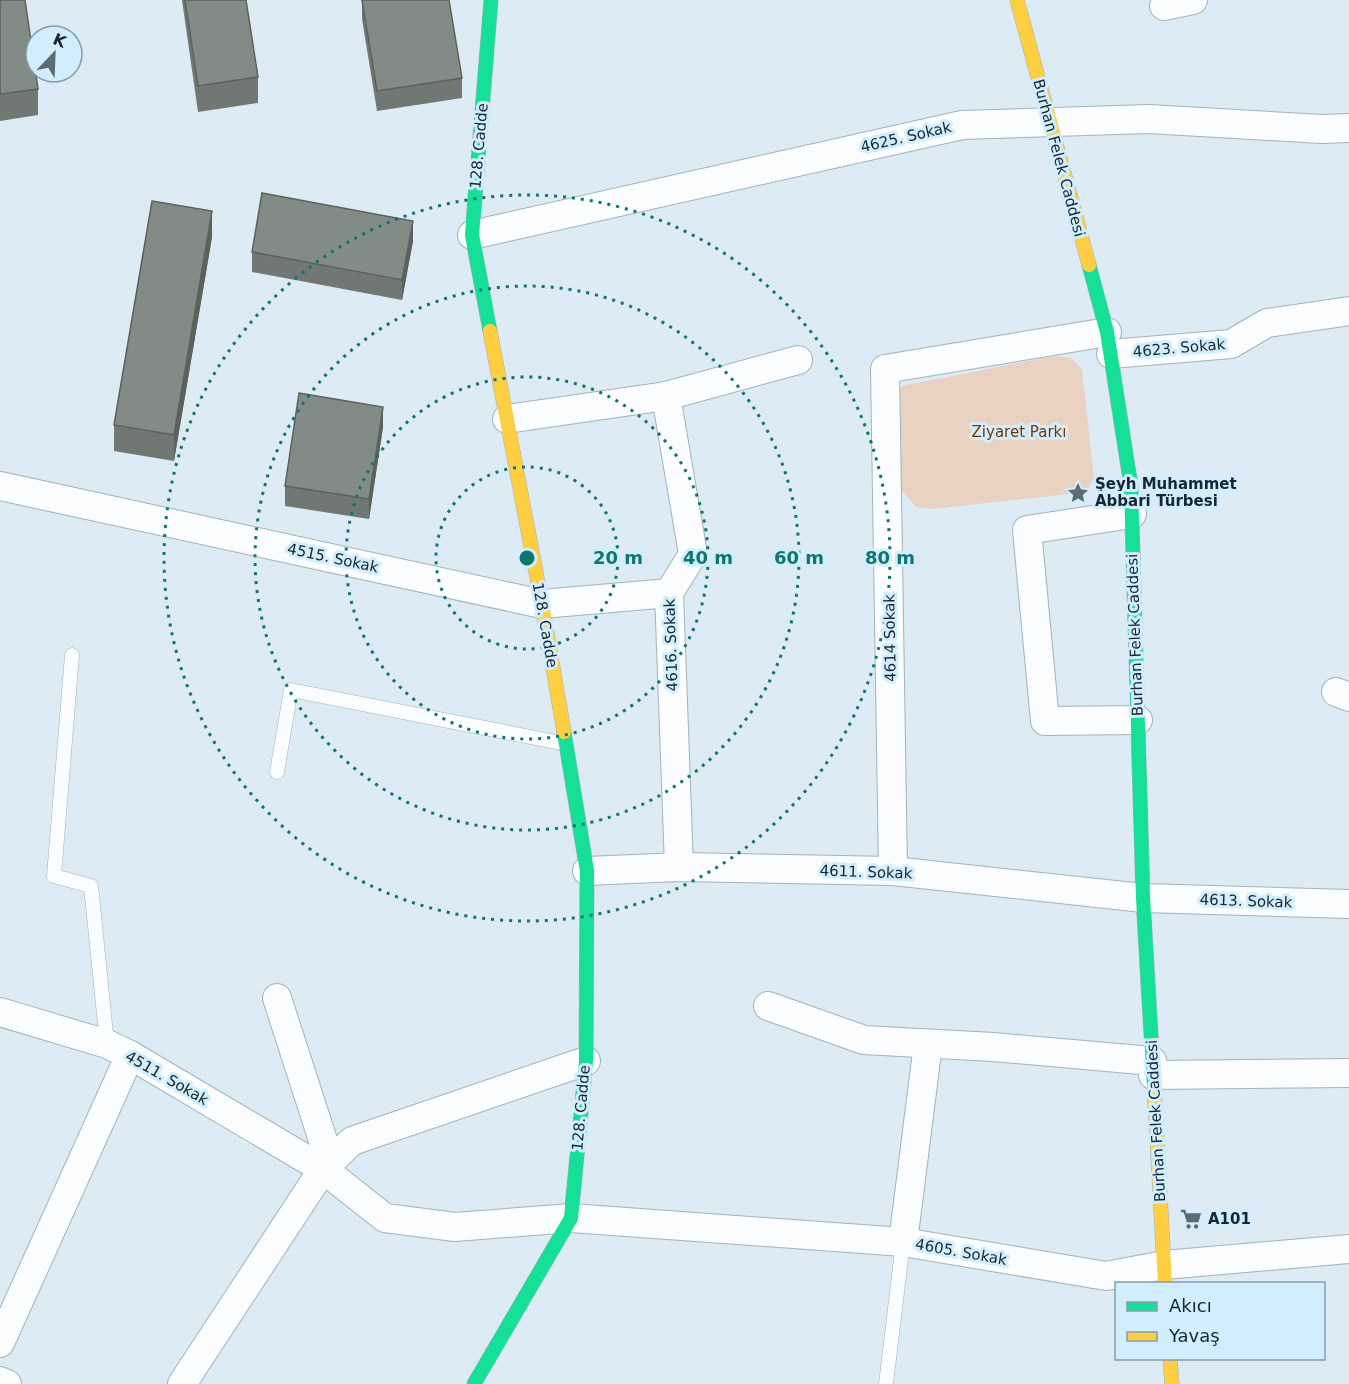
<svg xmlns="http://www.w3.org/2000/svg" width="1349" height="1384" font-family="'DejaVu Sans',sans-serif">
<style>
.green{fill:#ead2c3}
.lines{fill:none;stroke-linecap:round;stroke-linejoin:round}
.lane-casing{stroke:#a4b3bc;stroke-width:15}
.street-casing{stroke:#a4b3bc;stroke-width:30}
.fast-casing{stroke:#a4b3bc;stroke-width:15}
.slow-casing{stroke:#a4b3bc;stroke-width:15}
.lane{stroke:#fafcfd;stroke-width:14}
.street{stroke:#fafcfd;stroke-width:28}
.fast{stroke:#16e098;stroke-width:14}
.slow{stroke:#ffcf43;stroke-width:14}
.wall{fill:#717874}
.shaded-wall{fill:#5c615e}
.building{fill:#838b87;stroke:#5c615e;stroke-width:1.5}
.ring{fill:none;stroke:#0f766e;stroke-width:3;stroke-dasharray:3 6}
.labels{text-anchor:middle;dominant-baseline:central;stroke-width:6;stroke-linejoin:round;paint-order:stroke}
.street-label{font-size:15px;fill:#152731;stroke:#d2eefe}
.park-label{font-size:15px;fill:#743701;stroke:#d2eefe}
.poi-label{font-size:15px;font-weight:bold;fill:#152731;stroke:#d2eefe;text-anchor:start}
.centre{fill:#0f766e;stroke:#d2eefe;stroke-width:3}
.ring-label{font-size:18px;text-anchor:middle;font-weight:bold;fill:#0f766e;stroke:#d2eefe;stroke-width:6;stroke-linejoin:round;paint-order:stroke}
</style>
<rect width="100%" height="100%" fill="#dcebf4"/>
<polygon class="green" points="1054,356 1071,358 1082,370 1094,477 1087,492 933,509 916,507 901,490 896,409 897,393 902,386"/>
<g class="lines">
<defs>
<g id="lane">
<polyline points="72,655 54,876 91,886 107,1044"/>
<polyline points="277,772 291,690 566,744"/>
<polyline points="886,1384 903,1242"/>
</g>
<g id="street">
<polyline points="1164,6 1193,0"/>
<polyline points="472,235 962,125 1149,119 1322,129 1349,128"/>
<polyline points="1111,354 1231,344 1267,323 1349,311"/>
<polyline points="666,396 693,554 669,593 679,867"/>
<polyline points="507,419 666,396 798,360"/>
<polyline points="0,486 542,604 669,593"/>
<polyline points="1132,514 1027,530 1045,721 1138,720"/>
<polyline points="1336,692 1349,697"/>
<polyline points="587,871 679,867 893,871 1143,898 1349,904"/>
<polyline points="893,871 885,369 1107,332"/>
<polyline points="277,998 330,1162"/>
<polyline points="768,1006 864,1040 993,1047 1152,1061"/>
<polyline points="0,1012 107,1044 130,1055 323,1169 385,1218 455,1227 571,1218 903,1242 1106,1276 1164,1265 1349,1249"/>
<polyline points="1153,1075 1349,1073"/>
<polyline points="903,1242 928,1044"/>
<polyline points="0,1343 130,1055"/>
<polyline points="0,1381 7,1384"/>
<polyline points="182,1384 323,1169 352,1141 586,1061"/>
</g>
<g id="fast">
<polyline points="1089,265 1107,332 1131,486 1143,898 1154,1086"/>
<polyline points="490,331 472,235 491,0"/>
<polyline points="474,1384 571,1218 586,1061 587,871 564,732"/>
</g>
<g id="slow">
<polyline points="1017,0 1089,265"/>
<polyline points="490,331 542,604 564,732"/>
<polyline points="1154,1086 1165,1284"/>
<polyline points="1170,1358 1172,1384"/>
</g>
</defs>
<use href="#lane" class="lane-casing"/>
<use href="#street" class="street-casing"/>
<use href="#fast" class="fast-casing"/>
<use href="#slow" class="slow-casing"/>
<use href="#lane" class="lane"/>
<use href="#street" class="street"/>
<use href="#fast" class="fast"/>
<use href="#slow" class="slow"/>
</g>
<g class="wall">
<polygon points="0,0 38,89 38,115 0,121"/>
<polygon points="182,0 246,0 258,77 258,103 198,112"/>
<polygon points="362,0 462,78 462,98 377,111 362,19"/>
<polygon points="212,237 174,461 114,451 114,425"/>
<polygon points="413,241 402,300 252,272 252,252"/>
<polygon points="383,427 369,519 285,506 285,486"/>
</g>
<g class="shaded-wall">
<polygon points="212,211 212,237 174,461 174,435"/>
<polygon points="413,221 413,241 402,300 402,280"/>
<polygon points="383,407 383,427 369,519 369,499"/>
</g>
<g class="building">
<polygon points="0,0 25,0 38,89 0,94"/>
<polygon points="185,0 246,0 258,77 198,86"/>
<polygon points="362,0 449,0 462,78 377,91"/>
<polygon points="262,193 413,221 402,280 252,252"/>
<polygon points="152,201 212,211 174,435 114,425"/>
<polygon points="299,393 383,407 369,499 285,486"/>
</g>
<g class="ring">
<circle cx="527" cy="558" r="91"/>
<circle cx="527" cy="558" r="181"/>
<circle cx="527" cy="558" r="272"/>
<circle cx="527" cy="558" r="363"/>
</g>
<defs>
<symbol id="sight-bare" viewBox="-9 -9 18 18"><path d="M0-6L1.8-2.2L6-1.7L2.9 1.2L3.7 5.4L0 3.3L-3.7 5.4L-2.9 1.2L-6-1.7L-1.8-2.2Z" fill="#5b6c75" stroke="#d2eefe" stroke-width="2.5" paint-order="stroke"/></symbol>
<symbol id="supermarket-bare" viewBox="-9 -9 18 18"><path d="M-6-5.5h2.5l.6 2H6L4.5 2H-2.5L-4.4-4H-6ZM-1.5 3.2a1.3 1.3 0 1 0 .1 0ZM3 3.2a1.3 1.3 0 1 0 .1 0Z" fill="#5b6c75" stroke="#d2eefe" stroke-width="2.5" paint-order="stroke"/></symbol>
</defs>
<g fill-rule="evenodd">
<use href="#sight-bare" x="1063" y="478" width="30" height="30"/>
<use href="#supermarket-bare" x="1176" y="1204" width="30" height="30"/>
</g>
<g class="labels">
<g class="street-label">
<text transform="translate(906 137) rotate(-13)">4625. Sokak</text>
<text transform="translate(479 146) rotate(-85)">128. Cadde</text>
<text transform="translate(1059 158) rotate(75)">Burhan Felek Caddesi</text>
<text transform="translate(1179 348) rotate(-5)">4623. Sokak</text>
<text transform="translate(333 558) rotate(12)">4515. Sokak</text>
<text transform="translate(545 625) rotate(80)">128. Cadde</text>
<text transform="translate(1135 635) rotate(-92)">Burhan Felek Caddesi</text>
<text transform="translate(890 638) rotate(-91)">4614 Sokak</text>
<text transform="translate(671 645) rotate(-92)">4616. Sokak</text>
<text transform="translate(866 872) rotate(2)">4611. Sokak</text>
<text transform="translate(1246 901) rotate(2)">4613. Sokak</text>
<text transform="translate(167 1078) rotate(30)">4511. Sokak</text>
<text transform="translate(581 1108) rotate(-85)">128. Cadde</text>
<text transform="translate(1156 1121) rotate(-93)">Burhan Felek Caddesi</text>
<text transform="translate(961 1252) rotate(10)">4605. Sokak</text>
</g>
<g class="park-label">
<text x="1019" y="432">Ziyaret Parkı</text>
</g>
<g class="poi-label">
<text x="1095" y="484">Şeyh Muhammet<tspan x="1095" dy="17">Abbari Türbesi</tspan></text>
<text x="1208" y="1219">A101</text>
</g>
</g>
<circle cx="527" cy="558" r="9" class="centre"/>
<g class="ring-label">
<text x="618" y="564">20 m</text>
<text x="708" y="564">40 m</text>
<text x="799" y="564">60 m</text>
<text x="890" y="564">80 m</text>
</g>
<rect x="1115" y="1282" width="210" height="78" fill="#d2eefe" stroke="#869eac" stroke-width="1.5"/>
<rect x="1127" y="1302" width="30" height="9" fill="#16e098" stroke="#869eac" stroke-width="1.5"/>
<text x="1169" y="1312" font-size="18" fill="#152731">Akıcı</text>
<rect x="1127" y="1332" width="30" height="9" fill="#ffcf43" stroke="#869eac" stroke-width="1.5"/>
<text x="1169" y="1342" font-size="18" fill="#152731">Yavaş</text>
<g transform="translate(54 54) rotate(23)"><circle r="28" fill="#d2eefe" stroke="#869eac" stroke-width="1.5"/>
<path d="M0-4.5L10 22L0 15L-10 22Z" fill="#5b6c75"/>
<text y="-9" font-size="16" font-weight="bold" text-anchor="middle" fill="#152731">K</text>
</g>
</svg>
